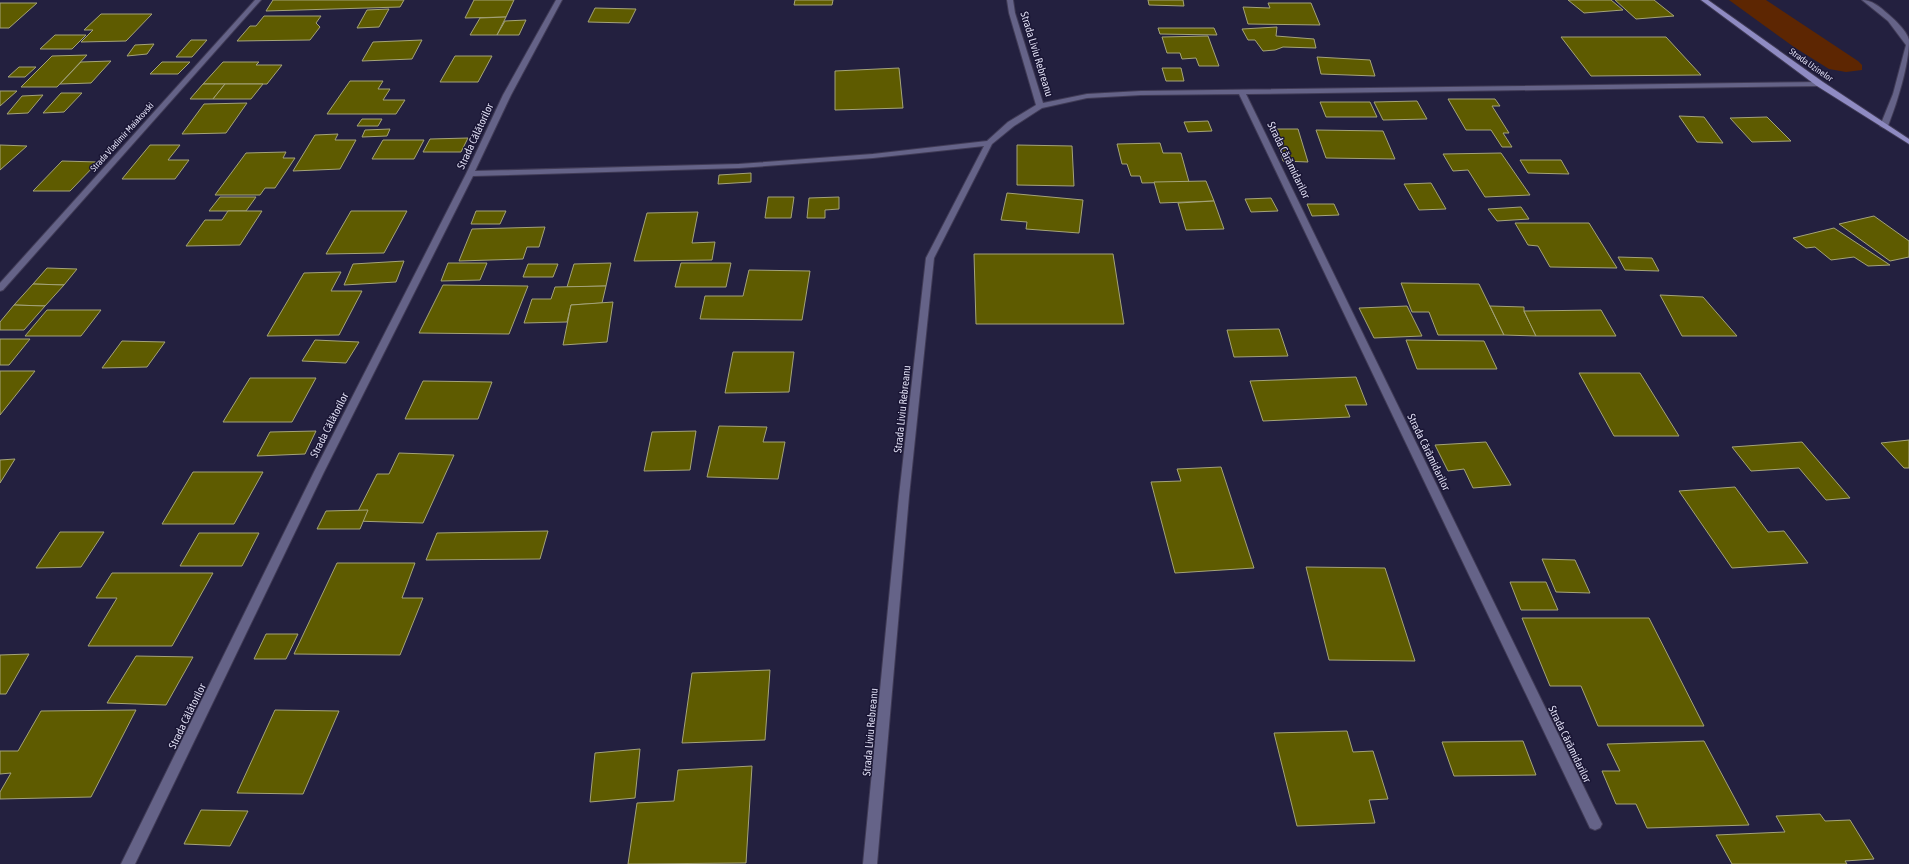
<svg xmlns="http://www.w3.org/2000/svg" width="1909" height="864" font-family="'Asap Condensed',sans-serif">
<style>
.green{fill:#5d2602}
.building{fill:#5e5b00;stroke:#a4a379}
.lines{fill:none;stroke-linecap:round;stroke-linejoin:round}
.minor-casing{stroke:#403b56;stroke-width:2}
.major-casing{stroke:#403b56;stroke-width:2}
.minor{fill:#656388;fill-rule:evenodd}
.major{fill:#8f8bc3;fill-rule:evenodd}
.labels{text-anchor:middle;dominant-baseline:central;stroke-width:3;stroke-linejoin:round;paint-order:stroke}
.far-street-label{font-size:9px;fill:#deddf2;stroke:#1a1635}
.street-label{font-size:11px;fill:#deddf2;stroke:#1a1635}
</style>
<rect width="100%" height="100%" fill="#23203f"/>
<polygon class="green" points="1729,0 1766,0 1858,61 1862,65 1862,70 1846,72 1829,69 1794,47"/>
<g class="building">
<polygon points="273,0 404,0 400,7 266,11"/>
<polygon points="474,0 514,0 506,17 465,18"/>
<polygon points="795,0 833,0 832,5 794,5"/>
<polygon points="1148,0 1183,0 1184,6 1149,5"/>
<polygon points="1568,0 1611,0 1623,10 1584,13"/>
<polygon points="1615,0 1654,0 1674,16 1636,19"/>
<polygon points="0,3 37,3 9,28 0,28"/>
<polygon points="1268,3 1311,3 1320,25 1248,24 1243,7 1270,8"/>
<polygon points="595,8 636,9 629,23 588,22"/>
<polygon points="389,9 379,27 357,28 367,10"/>
<polygon points="101,14 152,14 126,41 81,42 93,30 84,30"/>
<polygon points="264,16 321,16 316,23 320,27 310,40 237,41 250,26 256,26"/>
<polygon points="506,17 497,35 470,35 480,18"/>
<polygon points="526,20 519,35 497,35 505,21"/>
<polygon points="1277,27 1276,36 1314,39 1316,48 1283,47 1275,50 1263,51 1255,40 1248,40 1242,29"/>
<polygon points="1158,28 1214,28 1217,35 1160,34"/>
<polygon points="55,35 86,35 72,49 40,49"/>
<polygon points="1208,36 1219,66 1199,66 1196,58 1182,59 1180,53 1167,53 1162,37"/>
<polygon points="1561,37 1666,37 1701,75 1591,76"/>
<polygon points="191,40 207,40 192,57 176,57"/>
<polygon points="422,40 412,59 362,61 373,42"/>
<polygon points="154,44 147,54 127,56 135,45"/>
<polygon points="87,55 57,87 21,87 52,56"/>
<polygon points="455,56 492,56 478,82 440,82"/>
<polygon points="1317,57 1370,60 1375,76 1321,74"/>
<polygon points="111,61 91,83 60,84 81,62"/>
<polygon points="162,62 190,62 178,74 150,74"/>
<polygon points="223,62 259,62 256,65 282,65 267,84 203,84"/>
<polygon points="19,67 36,67 25,77 8,77"/>
<polygon points="899,68 903,108 835,110 835,71"/>
<polygon points="1162,68 1181,68 1184,81 1166,81"/>
<polygon points="350,81 383,81 378,89 390,89 383,100 405,100 396,114 327,114"/>
<polygon points="203,84 225,84 213,99 190,99"/>
<polygon points="225,84 263,84 251,99 213,99"/>
<polygon points="0,91 17,91 0,106"/>
<polygon points="61,93 82,93 64,112 43,113"/>
<polygon points="43,95 28,113 7,114 22,96"/>
<polygon points="1448,99 1495,99 1500,106 1492,106 1509,133 1503,133 1512,147 1502,147 1491,130 1466,130"/>
<polygon points="1417,101 1427,119 1383,120 1374,102"/>
<polygon points="1320,102 1370,102 1377,117 1326,117"/>
<polygon points="247,103 226,133 182,134 204,104"/>
<polygon points="1679,116 1704,117 1723,143 1697,142"/>
<polygon points="1767,117 1791,141 1752,142 1730,118"/>
<polygon points="362,119 382,119 378,126 357,126"/>
<polygon points="1208,121 1212,131 1188,132 1184,122"/>
<polygon points="390,129 387,136 362,137 365,130"/>
<polygon points="1274,129 1298,129 1308,162 1283,161"/>
<polygon points="1316,130 1383,131 1395,159 1326,158"/>
<polygon points="338,134 335,140 356,140 340,169 293,171 315,135"/>
<polygon points="468,138 461,152 423,152 430,139"/>
<polygon points="383,140 424,140 414,159 372,159"/>
<polygon points="1160,143 1163,153 1181,153 1189,182 1142,183 1140,176 1131,176 1127,164 1122,164 1117,144"/>
<polygon points="0,145 27,146 0,170"/>
<polygon points="150,145 180,145 168,160 189,160 175,179 122,179"/>
<polygon points="1017,145 1072,146 1074,186 1017,185"/>
<polygon points="286,152 283,158 295,158 275,188 265,188 260,195 215,195 246,153"/>
<polygon points="1501,153 1530,195 1485,197 1468,170 1453,171 1443,154"/>
<polygon points="1520,160 1561,160 1569,174 1528,173"/>
<polygon points="62,161 98,162 70,191 33,191"/>
<polygon points="751,173 751,182 718,184 719,175"/>
<polygon points="1206,181 1214,201 1160,203 1154,182"/>
<polygon points="1431,183 1446,209 1419,210 1404,184"/>
<polygon points="1007,193 1083,200 1079,233 1026,229 1027,222 1001,220"/>
<polygon points="220,197 256,197 246,211 209,211"/>
<polygon points="768,197 794,197 791,218 765,218"/>
<polygon points="839,197 839,209 825,210 825,218 807,218 809,198"/>
<polygon points="1271,198 1278,211 1251,212 1245,199"/>
<polygon points="1214,201 1224,229 1186,230 1178,203"/>
<polygon points="1307,204 1334,204 1339,215 1312,216"/>
<polygon points="1521,207 1529,219 1497,221 1488,209"/>
<polygon points="228,211 262,211 240,245 186,246 205,220 222,220"/>
<polygon points="351,211 407,211 384,253 326,254"/>
<polygon points="476,211 506,211 500,224 471,224"/>
<polygon points="698,212 692,243 715,242 712,260 634,261 647,213"/>
<polygon points="1874,216 1909,241 1909,257 1890,261 1839,224"/>
<polygon points="1515,223 1589,223 1617,268 1550,267 1538,246 1528,245"/>
<polygon points="545,227 539,247 527,247 523,259 459,261 472,229"/>
<polygon points="1834,228 1890,265 1868,266 1854,257 1831,260 1815,247 1806,248 1793,238"/>
<polygon points="974,254 1113,254 1124,324 976,324"/>
<polygon points="1618,257 1652,258 1659,271 1625,270"/>
<polygon points="404,261 396,282 344,285 353,264"/>
<polygon points="448,263 487,263 480,280 441,281"/>
<polygon points="611,263 606,286 567,287 574,264"/>
<polygon points="681,263 731,263 726,287 675,287"/>
<polygon points="528,264 558,264 553,277 523,277"/>
<polygon points="47,268 77,269 64,285 33,284"/>
<polygon points="749,270 810,271 802,320 700,319 705,296 743,296"/>
<polygon points="341,272 331,291 362,291 339,335 267,336 304,273"/>
<polygon points="1401,283 1479,284 1504,335 1438,335 1429,312 1412,312"/>
<polygon points="33,284 64,285 45,306 14,305"/>
<polygon points="443,285 528,286 509,334 419,333"/>
<polygon points="606,286 602,303 571,305 567,322 524,323 532,299 551,299 555,287"/>
<polygon points="1660,295 1703,297 1737,336 1682,336"/>
<polygon points="613,302 607,342 563,345 571,305"/>
<polygon points="14,305 45,306 24,330 0,330 0,322"/>
<polygon points="1407,306 1422,336 1374,338 1359,308"/>
<polygon points="1490,306 1524,307 1524,311 1536,336 1504,335"/>
<polygon points="47,310 101,310 81,336 25,336"/>
<polygon points="1601,310 1616,336 1536,336 1524,311"/>
<polygon points="1279,329 1288,356 1234,357 1227,330"/>
<polygon points="0,339 30,339 9,365 0,365"/>
<polygon points="315,340 359,342 346,363 302,361"/>
<polygon points="1406,340 1484,341 1497,369 1417,369"/>
<polygon points="122,341 165,342 147,367 102,368"/>
<polygon points="733,352 794,352 789,392 725,393"/>
<polygon points="0,371 35,371 0,415"/>
<polygon points="1579,373 1640,373 1679,436 1614,436"/>
<polygon points="1356,377 1367,405 1345,405 1350,417 1263,421 1250,381"/>
<polygon points="250,378 316,378 292,422 223,422"/>
<polygon points="423,381 492,382 478,419 405,419"/>
<polygon points="719,426 767,427 763,442 785,442 778,479 707,477"/>
<polygon points="316,431 305,454 257,456 270,432"/>
<polygon points="696,431 690,470 644,471 652,432"/>
<polygon points="1909,440 1909,468 1904,468 1881,443"/>
<polygon points="1486,442 1511,485 1473,488 1464,469 1448,471 1435,445"/>
<polygon points="1802,442 1850,498 1826,500 1799,468 1751,471 1732,447"/>
<polygon points="399,453 454,455 423,523 353,521 377,474 389,474"/>
<polygon points="15,459 0,483 0,460"/>
<polygon points="1221,467 1254,568 1175,573 1151,482 1181,481 1177,469"/>
<polygon points="193,472 263,472 234,524 162,524"/>
<polygon points="1735,487 1768,532 1784,531 1808,563 1732,568 1679,491"/>
<polygon points="368,510 360,529 317,529 326,511"/>
<polygon points="548,531 540,559 426,560 437,533"/>
<polygon points="60,532 104,532 81,567 36,568"/>
<polygon points="199,533 259,533 242,566 180,566"/>
<polygon points="1542,559 1575,560 1590,593 1556,592"/>
<polygon points="337,563 415,563 402,598 423,598 400,655 294,654"/>
<polygon points="1306,567 1385,568 1415,661 1329,660"/>
<polygon points="112,573 213,573 172,646 88,646 117,598 96,598"/>
<polygon points="1510,582 1546,582 1558,610 1521,610"/>
<polygon points="1522,618 1649,618 1704,726 1598,726 1581,686 1550,686"/>
<polygon points="266,634 298,634 286,659 254,659"/>
<polygon points="29,654 6,694 0,694 0,655"/>
<polygon points="136,656 193,657 166,705 107,703"/>
<polygon points="770,670 765,740 682,743 692,673"/>
<polygon points="136,710 91,797 0,799 0,792 11,773 0,774 0,751 18,751 41,711"/>
<polygon points="275,710 339,711 303,794 237,793"/>
<polygon points="1347,731 1353,752 1373,751 1388,799 1369,800 1375,823 1297,826 1274,733"/>
<polygon points="1523,741 1536,775 1454,776 1442,742"/>
<polygon points="1704,741 1749,825 1647,828 1636,804 1616,804 1602,771 1620,771 1607,744"/>
<polygon points="640,749 635,798 590,802 595,753"/>
<polygon points="752,766 746,863 628,864 637,803 674,801 678,770"/>
<polygon points="201,810 248,811 230,846 184,844"/>
<polygon points="1820,814 1825,821 1850,820 1874,859 1845,861 1847,864 1732,864 1716,835 1785,832 1776,816"/>
</g>
<g class="lines">
<defs>
<g id="minor">
<polygon points="255,0 261,0 3,290 0,291 0,283"/>
<polygon points="556,0 562,0 511,95 475,171 739,164 873,154 987,141 1008,122 1036,105 1009,13 1007,0 1013,0 1015,13 1043,103 1087,94 1141,91 1823,82 1823,86 1820,86 1246,94 1600,820 1602,824 1600,828 1595,830 1590,828 1239,94 1141,95 1087,98 1042,108 1014,126 992,144 934,258 909,496 877,864 863,864 899,496 926,258 984,146 873,158 739,168 473,176 324,472 135,864 121,864 314,472 466,174 503,95"/>
<path d="M1862 0C1872 0 1880 7 1888 14 1895 20 1907 31 1909 40 1909 65 1897 103 1888 126L1884 128 1880 126 1893 94 1906 45 1888 21Z"/>
</g>
<polygon id="major" points="1701,0 1708,0 1823,82 1909,139 1909,144 1817,86"/>
</defs>
<use href="#minor" class="minor-casing"/>
<use href="#major" class="major-casing"/>
<use href="#minor" class="minor"/>
<use href="#major" class="major"/>
</g>
<g class="labels">
<g class="far-street-label">
<text transform="translate(1811 65) rotate(35)">Strada Uzinelor</text>
<text transform="translate(122 137) rotate(-48)">Strada Vladimir Maiakovski</text>
</g>
<g class="street-label">
<text transform="translate(1037 54) rotate(73)">Strada Liviu Rebreanu</text>
<text transform="translate(475 136) rotate(-65)">Strada Călătorilor</text>
<text transform="translate(1289 160) rotate(64)">Strada Cărămidarilor</text>
<text transform="translate(902 409) rotate(-84)">Strada Liviu Rebreanu</text>
<text transform="translate(329 425) rotate(-63)">Strada Călătorilor</text>
<text transform="translate(1429 452) rotate(64)">Strada Cărămidarilor</text>
<text transform="translate(187 716) rotate(-64)">Strada Călătorilor</text>
<text transform="translate(870 732) rotate(-85)">Strada Liviu Rebreanu</text>
<text transform="translate(1570 744) rotate(64)">Strada Cărămidarilor</text>
</g>
</g>
</svg>
